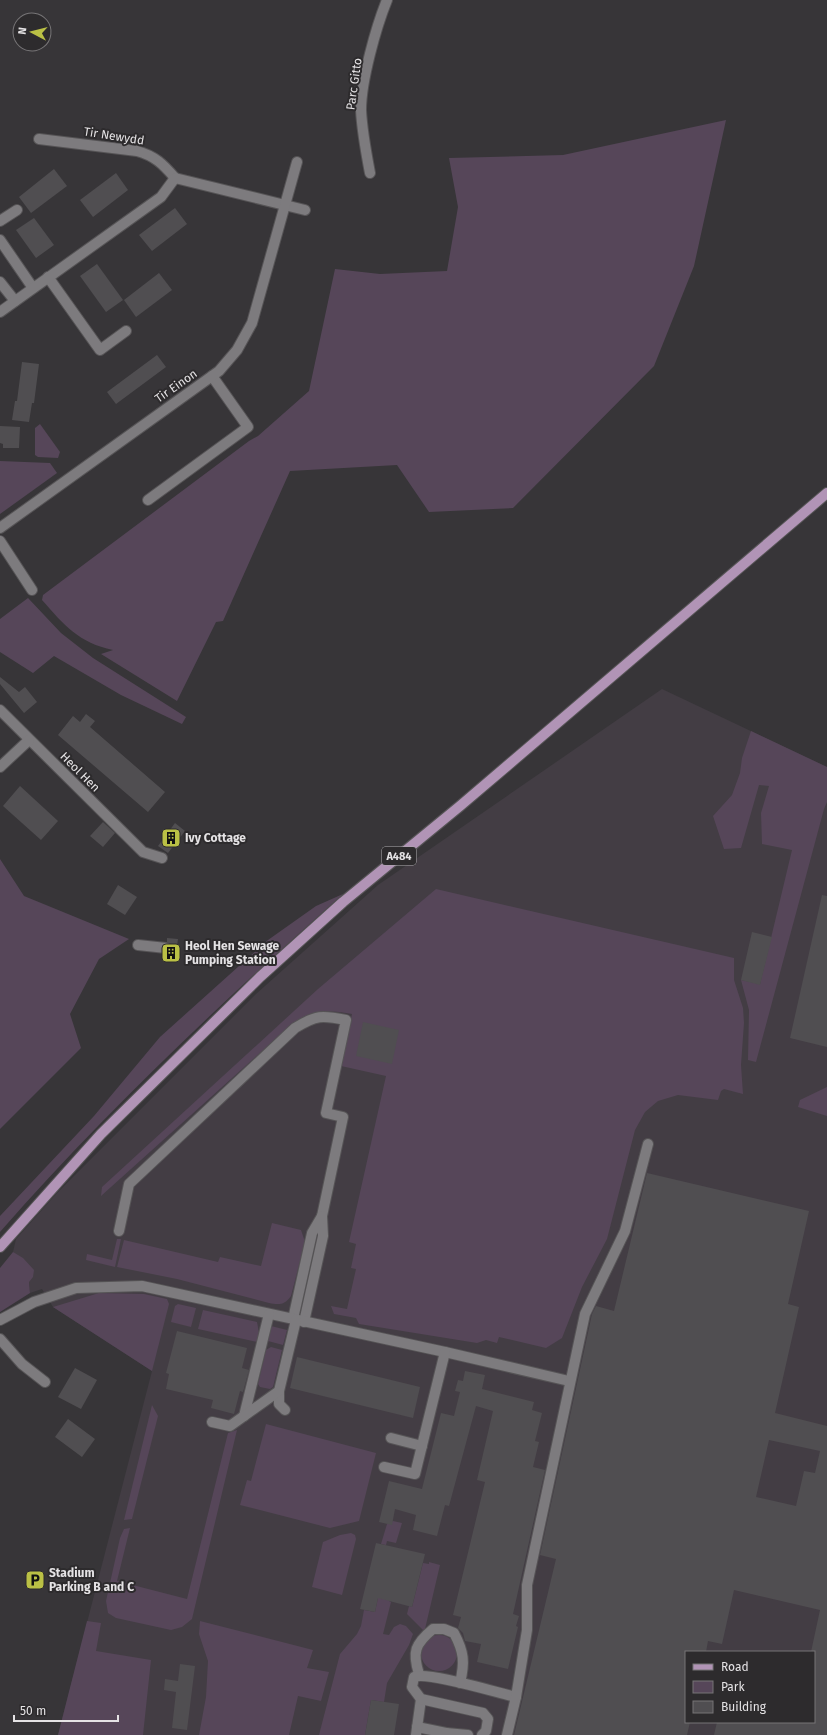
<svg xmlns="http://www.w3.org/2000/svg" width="827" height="1735" font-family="'Fira Sans',sans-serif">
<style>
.built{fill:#433d44;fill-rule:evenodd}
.green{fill:#564659}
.building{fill:#504e51;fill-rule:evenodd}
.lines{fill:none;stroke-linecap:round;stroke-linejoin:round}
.minor-casing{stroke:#565456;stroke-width:12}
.major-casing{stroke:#565456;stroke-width:12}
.minor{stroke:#7d7b7e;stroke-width:10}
.major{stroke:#b194b6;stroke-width:10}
.labels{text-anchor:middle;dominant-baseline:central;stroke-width:4;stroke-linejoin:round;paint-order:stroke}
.shield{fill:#2d2b2d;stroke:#aeacae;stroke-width:1}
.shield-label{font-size:11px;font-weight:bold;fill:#e5e3e5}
.street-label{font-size:12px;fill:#e5e3e5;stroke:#2d2b2d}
.poi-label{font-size:12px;font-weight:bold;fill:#e5e3e5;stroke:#2d2b2d;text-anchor:start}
</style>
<rect width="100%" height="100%" fill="#373538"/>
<path class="built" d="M662 689 827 767V1735H58L152 1371 53 1307 42 1289 30 1293 29 1282 13 1252 16 1239 56 1194 256 994 378 885ZM686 1652H814V1722H686Z"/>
<g class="green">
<path d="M726 120 694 266 654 366 513 508 429 512 397 465 290 471 223 621 216 622 177 701 101 654 113 650C79 643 64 625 42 600L43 595 249 441 258 436 309 391 335 269 380 274 447 271 458 207 449 158 563 155Z"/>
<polygon points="40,424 60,452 58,458 38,457 35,455 35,428"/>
<polygon points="0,461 50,463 57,473 0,514"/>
<polygon points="28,598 61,633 93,658 186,717 182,724 121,695 54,656 33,673 0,652 0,619"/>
<polygon points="751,731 827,767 827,802 824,809 756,1062 748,1060 749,1010 741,980 760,984 792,850 762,844 761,813 769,786 759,785 741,848 724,849 713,816 732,795 740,773 742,758"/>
<polygon points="0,859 24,896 129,939 99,959 70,1014 81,1048 0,1129"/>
<path d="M436 889 734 958V980L743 1008 744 1023 741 1065 743 1094 724 1089 721 1091 718 1100 678 1095 658 1101 645 1112 635 1130 607 1239 582 1287 562 1338 546 1348 499 1337 497 1343 486 1340 477 1343 359 1324 356 1318 334 1314 331 1306 347 1309 356 1269 351 1268 356 1244 349 1242 386 1076 341 1066 352 1014C325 1008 317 1013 292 1024L101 1196 102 1187 318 989Z"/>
<path d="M343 894C223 1001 106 1111 0 1232V1216L94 1116 160 1037 268 940 316 906Z"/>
<polygon points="827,1087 827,1116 798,1107 800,1100"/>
<path d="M272 1223 301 1230 305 1242 291 1296C285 1305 279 1305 269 1303L177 1279 117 1267 124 1240 218 1262 220 1257 261 1266Z"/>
<polygon points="117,1239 121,1239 115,1267 86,1260 87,1254 112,1260"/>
<polygon points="13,1252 23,1258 34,1270 33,1277 29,1282 30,1293 0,1312 0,1268"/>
<polygon points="99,1293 144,1294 167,1299 169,1304 152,1371 53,1307"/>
<polygon points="178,1304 196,1308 191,1327 171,1322 175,1306"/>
<polygon points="203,1310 257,1322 259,1333 257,1342 198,1329"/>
<polygon points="271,1326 287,1330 283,1345 268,1341"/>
<polygon points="271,1347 282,1350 273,1387 270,1389 260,1387 258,1384 266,1350"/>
<polygon points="152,1405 158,1416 132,1519 124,1520"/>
<polygon points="266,1424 376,1453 359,1521 330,1528 240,1505 247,1480 251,1481"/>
<polygon points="237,1430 192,1619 182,1627 171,1630 116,1618 108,1613 106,1601 120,1538 124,1529 130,1528 117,1581 187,1599 228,1433"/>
<polygon points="393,1521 402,1523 396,1543 387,1541 386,1545 381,1544 387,1524"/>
<polygon points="351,1533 355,1535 356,1539 342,1595 312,1587 323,1542 340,1535"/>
<polygon points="429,1562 440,1565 425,1629 423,1630 407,1614 409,1606 412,1607 423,1563 429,1564"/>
<polygon points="379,1593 390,1595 389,1601 391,1602 383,1634 389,1635 394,1627 400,1624 406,1626 413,1634 409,1645 387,1683 384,1702 371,1700 365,1735 319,1735 340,1654 357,1634 361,1626 364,1610 375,1612"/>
<polygon points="87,1621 101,1623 96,1651 151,1660 143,1735 58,1735"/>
<polygon points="200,1621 313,1650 307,1668 329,1672 321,1701 298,1696 289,1735 199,1735 206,1697 208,1661 199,1634"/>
<circle cx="439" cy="1653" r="18"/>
</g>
<g class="building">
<polygon points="54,169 67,186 31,213 19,197"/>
<polygon points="116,173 128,190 93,217 80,200"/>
<polygon points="175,208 187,224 152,251 139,235"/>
<polygon points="34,218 54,245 36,258 16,230"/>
<polygon points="97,264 123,300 106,312 80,276"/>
<polygon points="159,273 172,290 136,317 124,300"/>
<polygon points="157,355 166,367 116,404 107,392"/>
<polygon points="22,362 39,364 34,403 32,403 29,422 12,420 15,401 17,401"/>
<polygon points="0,426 20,427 19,448 3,448 3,444 0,443"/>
<polygon points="0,677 19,692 25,687 37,702 24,713 0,684"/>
<polygon points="86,714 95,721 90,727 165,792 148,812 58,735 73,716 80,722"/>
<polygon points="20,786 58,821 41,840 3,806"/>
<polygon points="103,822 115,833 103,847 90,836"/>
<polygon points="175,823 185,831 168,853 158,846"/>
<polygon points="118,885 137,897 125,915 107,904"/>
<polygon points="822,895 827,896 827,1047 790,1038"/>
<polygon points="752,932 772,937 760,985 741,980"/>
<polygon points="167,938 178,939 175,959 164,958 165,954 169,954 172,949 172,945 167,942"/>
<polygon points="363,1022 399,1030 392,1064 356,1056"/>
<path d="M647 1173 809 1211 788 1304 799 1307 775 1413 827 1426V1735H714L717 1722H814V1652H811L820 1610 734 1590 722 1644 708 1641 706 1652H686V1722H690L687 1735H514L556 1559 540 1555 592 1314 596 1306 614 1311ZM769 1440 820 1451 815 1473 804 1471 796 1506 756 1497Z"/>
<polygon points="177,1331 247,1348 242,1368 249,1370 243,1392 240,1391 234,1414 211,1408 213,1400 166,1389 169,1374 166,1373"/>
<polygon points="297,1357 420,1387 413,1418 290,1388"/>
<polygon points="75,1368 97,1380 81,1409 58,1397"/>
<polygon points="465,1371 485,1375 482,1389 534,1402 532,1410 542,1413 535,1441 539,1442 533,1467 545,1470 513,1614 519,1616 516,1626 518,1627 508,1669 477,1662 481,1644 465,1641 463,1633 458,1628 461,1617 453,1615 485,1482 477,1480 493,1411 476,1406 449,1506 445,1505 437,1536 413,1530 416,1515 395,1509 392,1525 379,1522 389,1481 422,1489 441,1413 454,1416 460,1392 455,1391 458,1380 463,1381"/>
<polygon points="68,1419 95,1439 82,1457 55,1437"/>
<polygon points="376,1543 425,1554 412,1607 378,1598 375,1612 360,1609"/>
<polygon points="180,1664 195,1666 187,1730 172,1728 176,1692 164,1690 165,1679 178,1681"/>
<polygon points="371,1700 399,1704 394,1735 365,1735"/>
</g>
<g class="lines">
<defs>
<g id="minor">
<path d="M39 139 137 151C155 156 163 164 175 178"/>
<path d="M370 173C366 152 362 131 361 110 361 81 376 27 387 0"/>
<polyline points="0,221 17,210"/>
<polyline points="0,240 33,288"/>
<polyline points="48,277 100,350 126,331"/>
<polyline points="0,282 15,301"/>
<polyline points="0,312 161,197 175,178 305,210"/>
<polyline points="148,500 248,427 212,376"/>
<polyline points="0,528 219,371 237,350 252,323 297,162"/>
<polyline points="0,541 32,590"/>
<polyline points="0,710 143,852 162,858"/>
<polyline points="0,767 29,740"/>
<polyline points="138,945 166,948"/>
<path d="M119 1231 129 1184 295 1028C316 1015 322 1015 346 1020L326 1113 343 1117 322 1216 323 1236 304 1322"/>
<polyline points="293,1319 312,1233 322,1216"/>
<polyline points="0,1320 34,1302 76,1288 142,1286 445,1352 569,1381"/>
<polyline points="0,1339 22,1364 45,1382"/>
<polyline points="279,1391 279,1404 285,1410"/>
<polyline points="244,1416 269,1314"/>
<polyline points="212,1422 230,1426 279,1391 296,1320"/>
<polyline points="391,1438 422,1446"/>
<polyline points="384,1467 415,1474 445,1352"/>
<path d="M419 1674C412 1652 415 1644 433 1629H444L454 1633C464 1652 465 1662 460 1683"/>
<polyline points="417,1727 446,1733"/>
<polyline points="416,1735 421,1699"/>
<polyline points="446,1735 446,1733 468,1735"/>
<path d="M482 1735 486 1731 488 1719 483 1713 421 1699 412 1687 414 1677C427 1671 498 1693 516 1697"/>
<polyline points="507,1735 516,1697 527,1630 527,1585 585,1314 625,1231 648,1144"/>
</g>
<polyline id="major" points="0,1247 101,1134 260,977 343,902 460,806 827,493"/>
</defs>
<use href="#minor" class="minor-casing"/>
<use href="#major" class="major-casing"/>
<use href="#minor" class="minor"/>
<use href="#major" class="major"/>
</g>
<defs>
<symbol id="building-square" viewBox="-11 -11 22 22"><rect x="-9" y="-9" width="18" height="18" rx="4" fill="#bac045" stroke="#2d2b2d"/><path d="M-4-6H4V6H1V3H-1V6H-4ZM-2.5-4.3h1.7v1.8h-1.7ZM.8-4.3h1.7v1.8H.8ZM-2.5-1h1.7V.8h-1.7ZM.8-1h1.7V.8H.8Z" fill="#111"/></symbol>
<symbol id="parking-square" viewBox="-11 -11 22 22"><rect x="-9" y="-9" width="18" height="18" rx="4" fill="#bac045" stroke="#2d2b2d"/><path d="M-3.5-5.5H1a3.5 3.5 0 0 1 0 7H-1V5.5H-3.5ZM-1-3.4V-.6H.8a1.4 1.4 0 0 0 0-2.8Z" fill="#111"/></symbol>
</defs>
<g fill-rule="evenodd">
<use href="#building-square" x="160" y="827" width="22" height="22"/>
<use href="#building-square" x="160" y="942" width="22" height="22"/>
<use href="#parking-square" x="24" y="1569" width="22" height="22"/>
</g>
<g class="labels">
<rect class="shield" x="382" y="847" width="34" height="18" rx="3"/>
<g class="shield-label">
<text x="399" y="856">A484</text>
</g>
<g class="street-label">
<text transform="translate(354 84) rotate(-82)">Parc Gitto</text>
<text transform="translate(114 136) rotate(9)">Tir Newydd</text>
<text transform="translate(176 386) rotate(-35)">Tir Einon</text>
<text transform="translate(80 772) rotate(45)">Heol Hen</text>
</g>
<g class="poi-label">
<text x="185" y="838">Ivy Cottage</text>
<text x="185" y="946">Heol Hen Sewage<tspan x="185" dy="14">Pumping Station</tspan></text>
<text x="49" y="1573">Stadium<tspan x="49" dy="14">Parking B and C</tspan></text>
</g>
</g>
<rect x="685" y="1651" width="130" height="72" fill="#2d2b2d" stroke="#777577"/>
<rect x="693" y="1664" width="20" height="6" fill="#b194b6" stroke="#777577"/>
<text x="721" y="1671" font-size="12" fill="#e5e3e5">Road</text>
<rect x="693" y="1681" width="20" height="12" fill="#564659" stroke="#777577"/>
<text x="721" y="1691" font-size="12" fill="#e5e3e5">Park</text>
<rect x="693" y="1701" width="20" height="12" fill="#504e51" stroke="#777577"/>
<text x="721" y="1711" font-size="12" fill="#e5e3e5">Building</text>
<g transform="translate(32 32) rotate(277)"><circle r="19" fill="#2d2b2d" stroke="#777577"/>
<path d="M0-3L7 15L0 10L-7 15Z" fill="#bac045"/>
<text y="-6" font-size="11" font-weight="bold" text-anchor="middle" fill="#e5e3e5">N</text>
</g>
<path d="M14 1715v6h104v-6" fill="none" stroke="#e5e3e5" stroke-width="2"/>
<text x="20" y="1715" font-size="12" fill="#e5e3e5" stroke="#2d2b2d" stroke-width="3" paint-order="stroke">50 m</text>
</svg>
